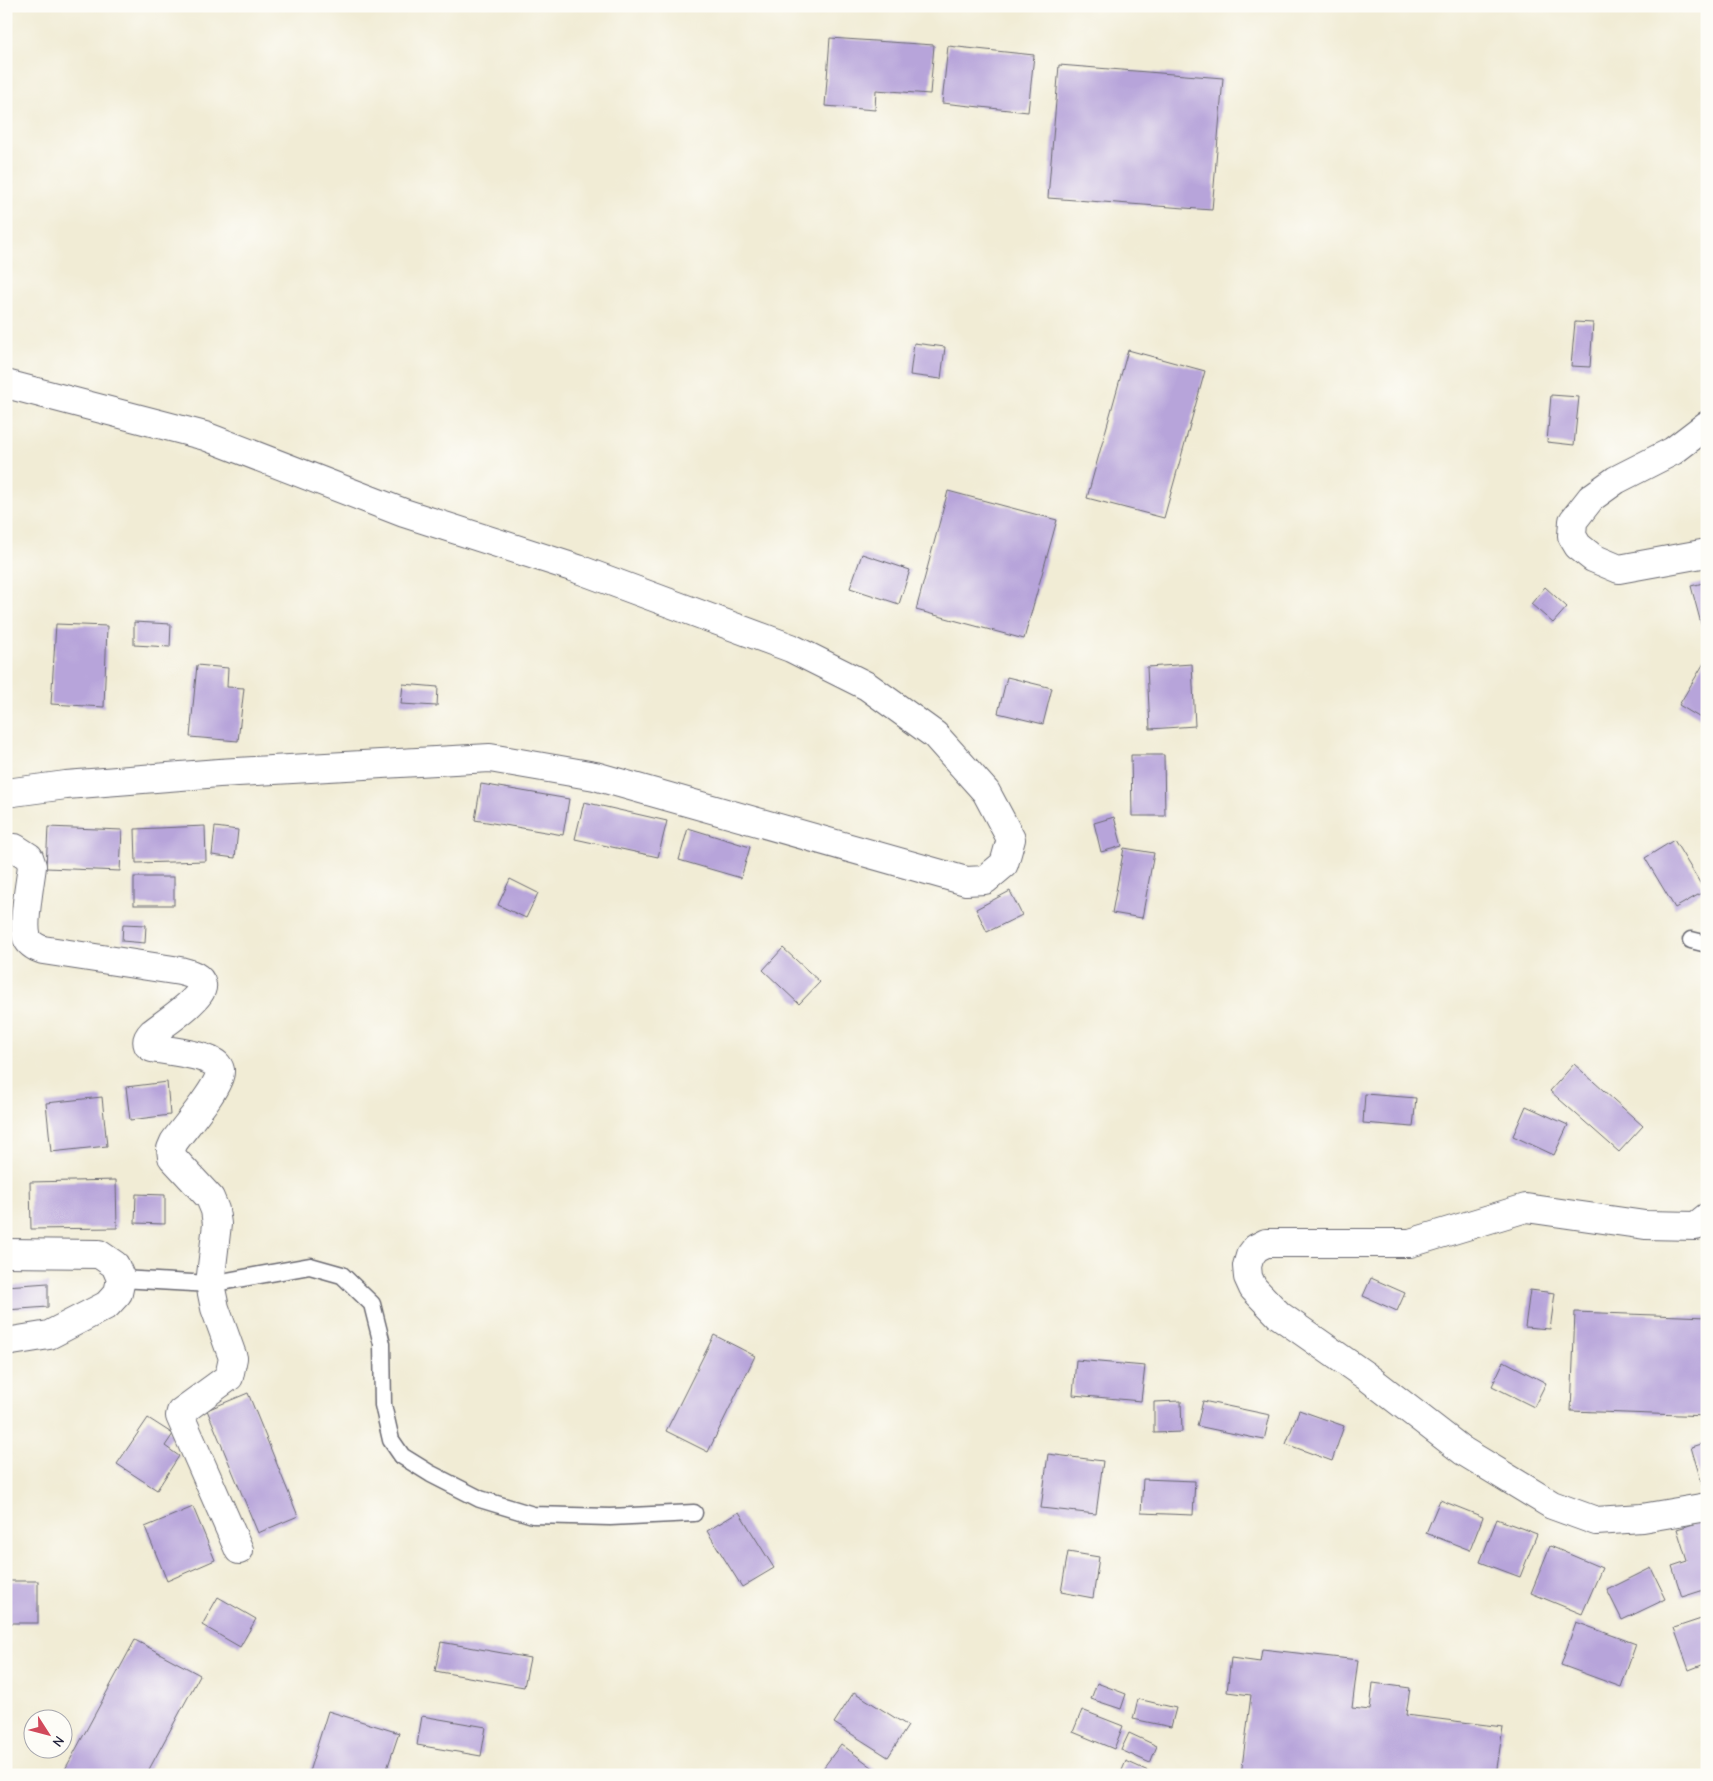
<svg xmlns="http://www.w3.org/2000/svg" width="1713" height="1781" font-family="'Comic Neue',sans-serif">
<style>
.building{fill:#b7a4da}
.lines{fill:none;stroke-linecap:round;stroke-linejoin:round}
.lane-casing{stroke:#6a6971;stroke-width:19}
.street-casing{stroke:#6a6971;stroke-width:30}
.lane{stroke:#fff;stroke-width:16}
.street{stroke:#fff;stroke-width:28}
</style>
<rect width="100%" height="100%" fill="#fdfcf7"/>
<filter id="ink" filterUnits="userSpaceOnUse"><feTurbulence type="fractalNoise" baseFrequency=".02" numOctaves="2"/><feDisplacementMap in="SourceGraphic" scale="10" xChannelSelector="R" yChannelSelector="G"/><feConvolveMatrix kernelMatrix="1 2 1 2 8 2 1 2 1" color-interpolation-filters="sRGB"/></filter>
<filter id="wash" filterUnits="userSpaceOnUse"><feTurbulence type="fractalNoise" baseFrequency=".0096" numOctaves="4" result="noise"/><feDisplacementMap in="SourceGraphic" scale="20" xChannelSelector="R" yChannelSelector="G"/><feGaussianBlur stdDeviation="1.12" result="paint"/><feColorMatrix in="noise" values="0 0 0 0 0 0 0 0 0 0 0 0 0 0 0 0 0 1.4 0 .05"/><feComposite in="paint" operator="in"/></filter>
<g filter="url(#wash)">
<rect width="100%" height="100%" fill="#f1ecd5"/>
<g id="blocks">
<g class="building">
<polygon points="830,38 934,45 930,94 876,90 875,110 825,106"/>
<polygon points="948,46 1034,55 1028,112 942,103"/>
<polygon points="1059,65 1223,78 1212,210 1048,198"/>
<polygon points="1575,322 1593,323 1590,367 1571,366"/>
<polygon points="914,343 945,347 941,379 910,375"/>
<polygon points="1128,350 1205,371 1164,518 1087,498"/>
<polygon points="1551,395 1579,397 1574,445 1547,442"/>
<polygon points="948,491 1057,520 1024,639 916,610"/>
<polygon points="862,554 910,570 899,604 850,588"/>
<polygon points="1707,582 1707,630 1703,631 1691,586"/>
<polygon points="1545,587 1567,607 1553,623 1531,604"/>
<polygon points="134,622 171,624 170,647 134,645"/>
<polygon points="56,624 107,626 104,707 51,704"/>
<polygon points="1707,658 1707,722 1679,705"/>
<polygon points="1192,664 1195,726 1150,729 1147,667"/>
<polygon points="197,665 228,668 227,687 244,688 238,741 190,737"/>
<polygon points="1007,677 1052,688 1043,724 998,713"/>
<polygon points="403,684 438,687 437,706 401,704"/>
<polygon points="1131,755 1164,755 1165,816 1132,816"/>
<polygon points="481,784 569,799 563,835 475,820"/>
<polygon points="584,802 667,821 658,857 575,839"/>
<polygon points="1114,817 1122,846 1101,852 1094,823"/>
<polygon points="205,826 206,861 136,863 135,829"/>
<polygon points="48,827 122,830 120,871 46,868"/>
<polygon points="215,827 238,830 235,858 212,855"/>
<polygon points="688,828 750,847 741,878 679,860"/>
<polygon points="1674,840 1705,891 1675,908 1645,858"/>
<polygon points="1124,848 1154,853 1142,918 1112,913"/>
<rect x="134" y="877" width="40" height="28"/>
<polygon points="510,879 538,893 526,918 498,905"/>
<polygon points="1010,891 1022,915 987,932 976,909"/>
<polygon points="123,924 146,925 145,943 122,941"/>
<polygon points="783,948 820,982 799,1004 763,970"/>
<polygon points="1574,1064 1643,1126 1619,1152 1550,1091"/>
<polygon points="167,1082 170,1115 130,1120 126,1087"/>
<polygon points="1365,1094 1416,1098 1413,1127 1363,1123"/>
<polygon points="102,1097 107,1146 51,1152 46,1103"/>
<polygon points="1526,1106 1568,1125 1554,1155 1513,1136"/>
<polygon points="116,1180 117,1228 31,1229 30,1182"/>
<polygon points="136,1194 165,1195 165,1224 135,1223"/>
<polygon points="1371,1278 1405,1293 1397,1311 1363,1296"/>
<polygon points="48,1283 48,1307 6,1310 6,1286"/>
<polygon points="1530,1290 1555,1293 1550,1329 1525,1327"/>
<polygon points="1575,1312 1707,1317 1707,1416 1571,1411"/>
<polygon points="714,1335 755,1356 708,1452 666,1431"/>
<polygon points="1076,1360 1145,1366 1141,1401 1073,1395"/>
<polygon points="1504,1361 1546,1383 1534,1407 1492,1386"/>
<polygon points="248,1393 298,1516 258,1533 207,1410"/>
<polygon points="1181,1401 1182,1432 1154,1433 1154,1402"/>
<polygon points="1203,1401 1270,1415 1264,1440 1197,1426"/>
<polygon points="1299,1410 1344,1426 1332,1461 1286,1444"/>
<polygon points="148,1418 173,1434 165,1446 179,1456 157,1490 117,1464"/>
<polygon points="1707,1442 1707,1483 1702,1484 1691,1447"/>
<polygon points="1048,1454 1103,1461 1096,1514 1041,1508"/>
<polygon points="1143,1479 1195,1481 1193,1515 1141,1513"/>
<polygon points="1440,1500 1483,1517 1470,1550 1426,1533"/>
<polygon points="193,1507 215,1560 167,1581 145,1527"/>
<polygon points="739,1512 774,1568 742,1587 707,1531"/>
<polygon points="1497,1519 1537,1534 1520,1577 1480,1562"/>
<polygon points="1707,1520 1707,1589 1682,1597 1672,1566 1687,1561 1677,1529"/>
<polygon points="1550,1546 1602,1568 1582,1614 1531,1593"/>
<polygon points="1068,1552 1099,1557 1093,1598 1061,1592"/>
<polygon points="1651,1568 1666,1599 1622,1620 1607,1590"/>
<rect x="6" y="1581" width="32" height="42"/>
<polygon points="218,1597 256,1619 240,1647 202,1625"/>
<polygon points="1707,1617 1707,1663 1689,1670 1674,1628"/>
<polygon points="1576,1622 1636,1644 1621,1687 1561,1665"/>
<polygon points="135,1640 200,1675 146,1775 62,1775"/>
<polygon points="441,1642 530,1658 524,1687 435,1671"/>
<polygon points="1262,1649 1358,1660 1352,1708 1370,1710 1373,1683 1410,1688 1406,1715 1503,1727 1496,1775 1241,1775 1251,1695 1227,1692 1231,1658 1260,1662"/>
<polygon points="1097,1683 1126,1694 1121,1709 1091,1699"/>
<polygon points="854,1692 908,1726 888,1757 834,1723"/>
<polygon points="1138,1699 1176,1708 1171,1727 1133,1719"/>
<polygon points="1082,1710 1123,1726 1114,1749 1073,1732"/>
<polygon points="328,1711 399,1733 385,1775 308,1775"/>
<polygon points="422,1716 486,1727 481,1756 417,1745"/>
<polygon points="1129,1733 1157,1746 1150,1763 1121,1750"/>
<polygon points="841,1744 880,1773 879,1775 818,1775"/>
<polygon points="1126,1761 1157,1775 1120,1775"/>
</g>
</g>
</g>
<g filter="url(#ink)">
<use href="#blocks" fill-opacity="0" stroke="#6a6971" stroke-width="1"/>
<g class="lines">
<defs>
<g id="lane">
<polyline points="1691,940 1707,944"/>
<polyline points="121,1279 210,1284 310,1266 342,1275 372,1304 382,1344 383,1405 391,1440 402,1456 431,1474 480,1499 533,1515 610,1517 694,1513"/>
</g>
<g id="street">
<polyline points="6,384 205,436 404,513 578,569 791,648 867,686 935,735 986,792 1011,839 1004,864 985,880 966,881 595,776 490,758 219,773 66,785 6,793"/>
<polyline points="1707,425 1673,451 1616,480 1591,498 1573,521 1572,536 1578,546 1593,558 1619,569 1707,553"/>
<path d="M6 848H15L29 857 32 866C30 883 22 924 27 938 30 945 37 948 43 950L180 971C187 973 200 975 202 985 205 997 162 1025 152 1033 149 1036 146 1040 148 1045L152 1048C168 1051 200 1054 213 1062 216 1063 220 1067 220 1071 222 1084 183 1129 174 1142L171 1149 172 1157 210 1198 215 1210 217 1224 210 1284 215 1308 233 1358 229 1377 181 1412 180 1416 239 1550"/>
<polyline points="1707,1217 1696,1226 1645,1225 1526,1208 1410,1243 1266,1243 1256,1248 1250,1256 1247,1266 1248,1277 1253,1288 1279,1315 1366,1376 1463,1451 1552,1505 1596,1521 1642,1518 1707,1507"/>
<polyline points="6,1253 99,1254 115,1265 121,1279 118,1293 107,1305 49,1335 6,1342"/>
</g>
</defs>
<use href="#lane" class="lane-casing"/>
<use href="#street" class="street-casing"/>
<use href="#lane" class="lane"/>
<use href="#street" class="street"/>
</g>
</g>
<rect width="1713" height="1781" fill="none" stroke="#fdfcf7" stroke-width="25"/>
<g transform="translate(48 1734) rotate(126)"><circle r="24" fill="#fdfcf7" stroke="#a5a5ac"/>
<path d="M0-4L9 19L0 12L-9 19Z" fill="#d1495b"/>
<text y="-8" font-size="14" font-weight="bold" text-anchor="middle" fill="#22223b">N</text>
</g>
</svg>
